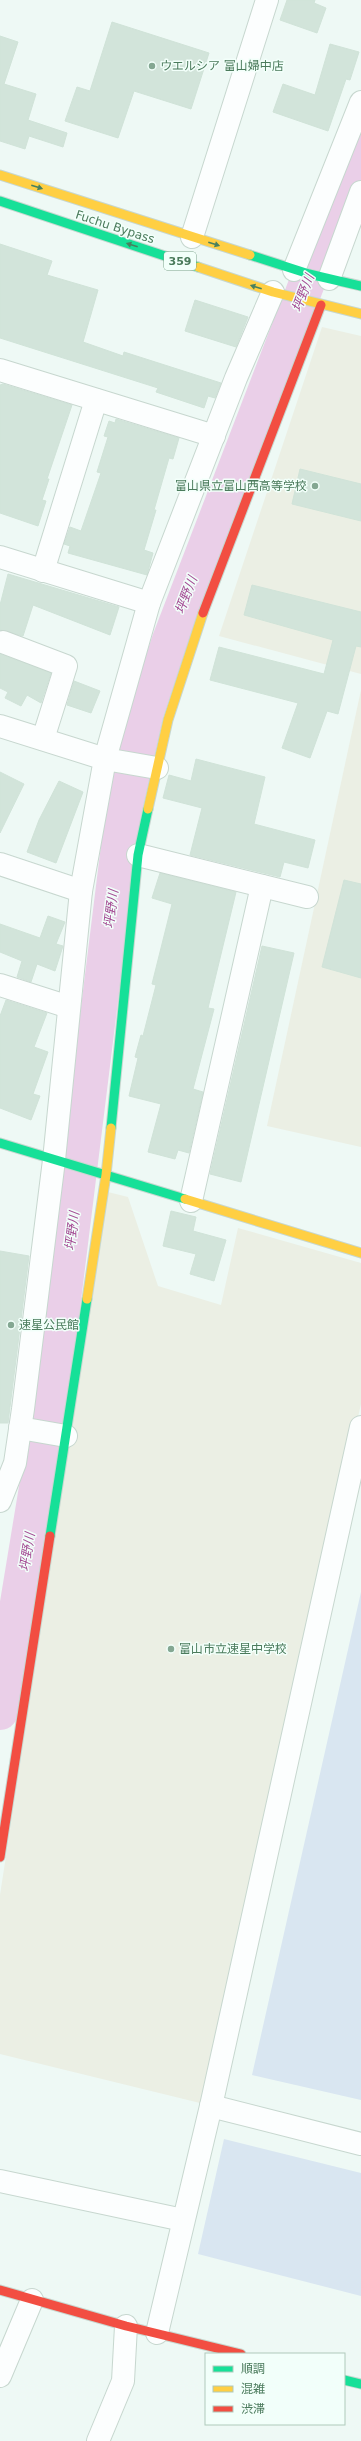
<svg xmlns="http://www.w3.org/2000/svg" width="361" height="2441" font-family="'DejaVu Sans','Noto Sans JP',sans-serif">
<style>
.education{fill:#ebefe4}
.green{fill:#d9e6f1}
.lines{fill:none;stroke-linecap:round;stroke-linejoin:round}
.river{stroke:#eacfe8;stroke-width:36}
.building{fill:#d2e4da;stroke:#d0e3d8}
.street-casing{stroke:#c7d7cf;stroke-width:24}
.fast-casing{stroke:#c7d7cf;stroke-width:11}
.slow-casing{stroke:#c7d7cf;stroke-width:11}
.jam-casing{stroke:#c7d7cf;stroke-width:11}
.street{stroke:#fcfefe;stroke-width:22}
.fast{stroke:#16e098;stroke-width:9}
.slow{stroke:#ffcf43;stroke-width:9}
.jam{stroke:#f24e42;stroke-width:9}
.oneway{fill:#48805f}
.poi-dot{fill:#84a792;stroke:#f2fffa;stroke-width:1.5}
.labels{text-anchor:middle;dominant-baseline:central;stroke-width:3;stroke-linejoin:round;paint-order:stroke}
.shield{fill:#f2fffa;stroke:#7da38b;stroke-width:1}
.shield-label{font-size:11px;font-weight:bold;fill:#4b7b5c}
.poi-label{font-size:12px;fill:#4b7b5c;stroke:#f2fffa;text-anchor:start}
.street-label{font-size:12px;fill:#4b7b5c;stroke:#f2fffa}
.water-label{font-size:13px;font-style:italic;fill:#a54c95;stroke:#f2fffa}
</style>
<rect width="100%" height="100%" fill="#eef9f5"/>
<g class="education">
<polygon points="322,327 361,336 361,674 219,636"/>
<polygon points="361,690 361,1147 267,1126"/>
<polygon points="108,1192 128,1197 158,1286 221,1305 238,1228 361,1263 361,1404 200,2103 0,2054 0,1895"/>
</g>
<g class="green">
<polygon points="361,1592 361,2100 252,2075"/>
<polygon points="224,2139 361,2173 361,2296 198,2254"/>
</g>
<g class="lines">
<polyline class="river" points="0,1712 48,1421 123,814 146,712 170,640 361,142"/>
</g>
<g class="building">
<polygon points="287,0 315,0 314,3 326,8 317,33 280,20"/>
<polygon points="112,22 209,53 191,109 134,91 118,138 65,121 77,87 90,91"/>
<polygon points="0,36 18,42 4,84 36,94 28,120 67,133 63,147 29,136 25,149 0,141"/>
<polygon points="330,44 359,52 350,80 346,79 328,131 273,112 283,84 315,95"/>
<polygon points="0,244 52,261 47,275 98,290 83,342 123,356 124,352 221,383 215,398 208,396 204,408 156,392 158,388 0,338"/>
<polygon points="195,300 248,317 236,347 185,331"/>
<polygon points="3,384 72,405 47,479 49,479 42,500 46,501 38,526 0,513 0,385"/>
<polygon points="116,419 179,438 173,459 169,458 154,510 156,510 144,550 153,553 147,575 68,553 70,546 64,544 70,527 81,531 101,473 97,472 108,437 104,436 109,421 115,423"/>
<polygon points="300,469 361,484 361,521 292,504"/>
<polygon points="8,574 119,607 110,635 33,605 23,636 0,630 0,605"/>
<polygon points="252,585 361,612 361,647 356,646 338,714 327,711 310,758 282,748 298,703 210,680 219,647 324,674 333,640 244,615"/>
<polygon points="0,654 51,673 41,703 27,695 21,706 5,698 8,692 0,688"/>
<polygon points="74,681 100,691 91,713 67,705"/>
<polygon points="196,759 265,777 254,824 315,840 308,868 284,862 280,877 190,855 202,808 163,798 169,775 191,781"/>
<polygon points="0,772 24,784 0,833"/>
<polygon points="59,781 83,792 56,863 27,852 39,820"/>
<polygon points="160,873 236,892 208,1008 214,1009 193,1089 203,1092 189,1153 178,1150 175,1159 148,1152 161,1104 129,1096 138,1058 135,1057 141,1035 143,1036 156,985 152,984 172,904 152,898"/>
<polygon points="344,880 361,884 361,978 322,967"/>
<polygon points="48,916 65,922 56,944 63,946 55,971 37,964 31,982 17,977 22,961 0,952 0,924 40,938"/>
<polygon points="262,946 294,953 241,1182 210,1174"/>
<polygon points="6,1000 47,1013 34,1047 48,1052 33,1094 40,1096 31,1120 0,1108 0,1016"/>
<polygon points="171,1211 196,1217 193,1231 226,1240 214,1281 190,1274 196,1254 163,1246"/>
<polygon points="0,1251 29,1256 8,1423 0,1423"/>
</g>
<g class="lines">
<defs>
<g id="street">
<polyline points="192,237 267,0"/>
<polyline points="294,270 361,102"/>
<polyline points="329,279 361,192"/>
<polyline points="0,370 214,436"/>
<polyline points="0,557 149,603"/>
<polyline points="43,571 96,400"/>
<polyline points="3,642 66,666 43,739"/>
<polyline points="0,726 105,759 157,768"/>
<polyline points="138,855 307,897"/>
<polyline points="0,864 81,891"/>
<polyline points="0,985 69,1007"/>
<polyline points="191,1201 262,886"/>
<polyline points="20,1428 66,1436"/>
<polyline points="0,1501 15,1463 23,1409 54,1160 81,891 105,759 149,603 236,378 273,292"/>
<polyline points="211,2106 361,2144"/>
<polyline points="0,2181 183,2220"/>
<polyline points="157,2333 211,2106 361,1427"/>
<polyline points="0,2376 32,2300"/>
<polyline points="98,2441 123,2381 126,2326"/>
</g>
<g id="fast">
<polyline points="0,201 198,267"/>
<polyline points="250,255 309,274 361,286"/>
<polyline points="111,1128 138,855 148,809"/>
<polyline points="0,1143 185,1199"/>
<polyline points="50,1536 87,1299"/>
<polyline points="344,2380 361,2384"/>
</g>
<g id="slow">
<polyline points="0,175 250,255"/>
<polyline points="198,267 273,292 361,314"/>
<polyline points="148,809 168,720 203,613"/>
<polyline points="185,1199 361,1253"/>
<polyline points="87,1299 106,1175 111,1128"/>
</g>
<g id="jam">
<polyline points="203,613 321,305"/>
<polyline points="0,1857 50,1536"/>
<polyline points="0,2290 126,2326 241,2354"/>
</g>
</defs>
<use href="#street" class="street-casing"/>
<use href="#fast" class="fast-casing"/>
<use href="#slow" class="slow-casing"/>
<use href="#jam" class="jam-casing"/>
<use href="#street" class="street"/>
<use href="#fast" class="fast"/>
<use href="#slow" class="slow"/>
<use href="#jam" class="jam"/>
</g>
<defs><path id="oneway-solid" d="M-6-.8H1V-3.2L6.5 0L1 3.2V.8H-6Z"/></defs>
<g class="oneway">
<use href="#oneway-solid" transform="translate(37 187) rotate(18)"/>
<use href="#oneway-solid" transform="translate(214 244) rotate(18)"/>
<use href="#oneway-solid" transform="translate(132 245) rotate(-162)"/>
<use href="#oneway-solid" transform="translate(256 287) rotate(-162)"/>
</g>
<g class="poi-dot">
<circle cx="152" cy="66" r="4"/>
<circle cx="315" cy="486" r="4"/>
<circle cx="11" cy="1325" r="4"/>
<circle cx="171" cy="1649" r="4"/>
</g>
<g class="labels">
<rect class="shield" x="164" y="252" width="32" height="18" rx="3"/>
<g class="shield-label">
<text x="180" y="261">359</text>
</g>
<g class="poi-label">
<text x="160" y="66">ウエルシア 富山婦中店</text>
<text x="307" y="486" text-anchor="end">富山県立富山西高等学校</text>
<text x="19" y="1325">速星公民館</text>
<text x="179" y="1649">富山市立速星中学校</text>
</g>
<g class="street-label">
<text transform="translate(115 227) rotate(18)">Fuchu Bypass</text>
</g>
<g class="water-label">
<text transform="translate(303 293) rotate(-69)">坪野川</text>
<text transform="translate(186 595) rotate(-69)">坪野川</text>
<text transform="translate(111 909) rotate(-83)">坪野川</text>
<text transform="translate(72 1231) rotate(-83)">坪野川</text>
<text transform="translate(27 1552) rotate(-81)">坪野川</text>
</g>
</g>
<rect x="205" y="2353" width="140" height="72" fill="#f2fffa" stroke="#afcabb"/>
<rect x="213" y="2366" width="20" height="6" fill="#16e098" stroke="#afcabb"/>
<text x="241" y="2373" font-size="12" fill="#4b7b5c">順調</text>
<rect x="213" y="2386" width="20" height="6" fill="#ffcf43" stroke="#afcabb"/>
<text x="241" y="2393" font-size="12" fill="#4b7b5c">混雑</text>
<rect x="213" y="2406" width="20" height="6" fill="#f24e42" stroke="#afcabb"/>
<text x="241" y="2413" font-size="12" fill="#4b7b5c">渋滞</text>
</svg>
